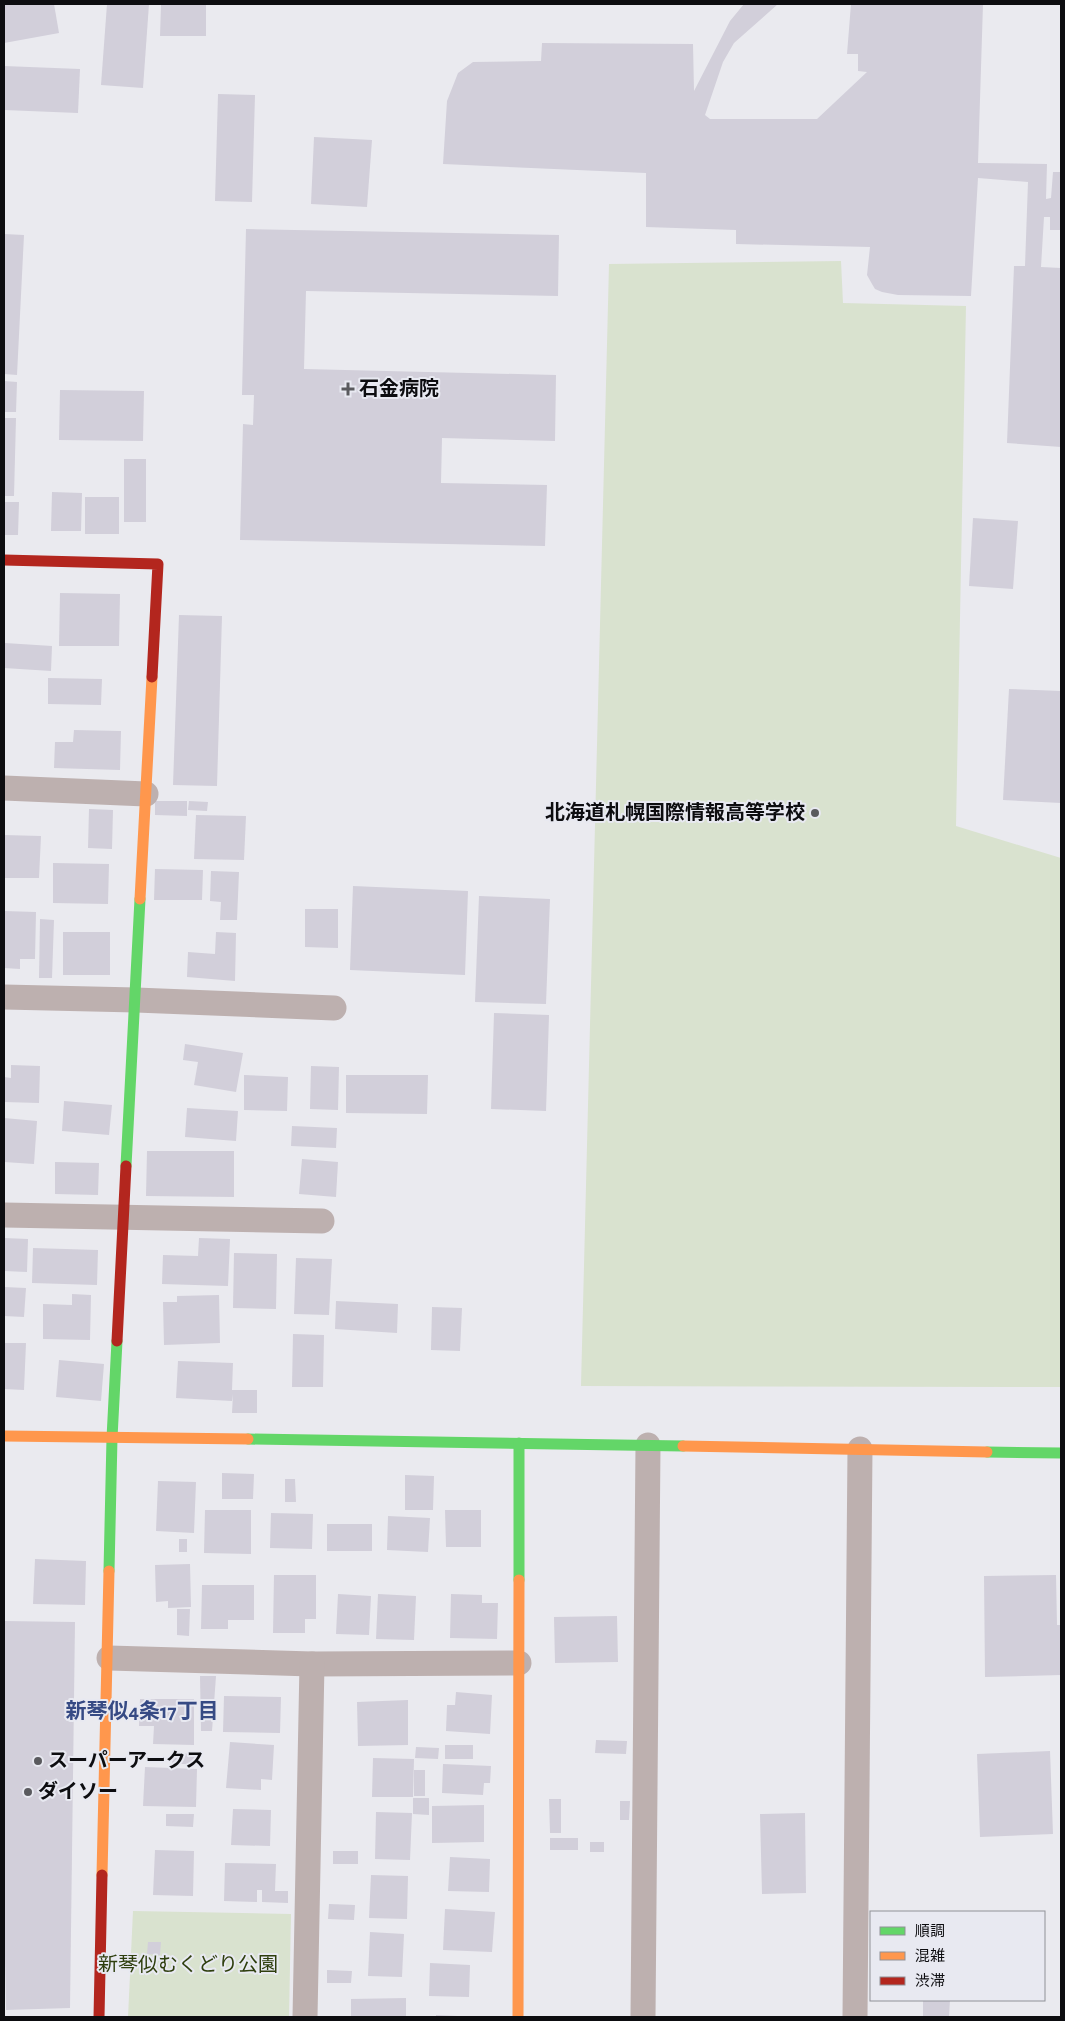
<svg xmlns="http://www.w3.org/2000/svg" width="1065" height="2021" font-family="'Alegreya Sans','Noto Sans JP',sans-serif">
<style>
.green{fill:#d9e2cf}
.building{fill:#d2cfda}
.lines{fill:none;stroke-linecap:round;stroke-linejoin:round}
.street{stroke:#bdb0af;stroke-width:25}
.fast{stroke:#63d668;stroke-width:11}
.slow{stroke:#ff974d;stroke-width:11}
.jam{stroke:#b3261e;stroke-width:11}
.poi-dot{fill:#5a5a5e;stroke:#e8e9f1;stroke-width:2}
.labels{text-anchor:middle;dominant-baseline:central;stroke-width:4;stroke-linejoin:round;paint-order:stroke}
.poi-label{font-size:20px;font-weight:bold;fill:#0d0d10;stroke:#e8e9f1;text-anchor:start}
.park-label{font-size:20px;fill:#2e3e0d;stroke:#e8e9f1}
.neighbourhood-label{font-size:21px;font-weight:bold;fill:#364a84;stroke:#e8e9f1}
</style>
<rect width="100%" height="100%" fill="#eaeaef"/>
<g class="green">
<polygon points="841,261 843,303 966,306 956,826 1061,858 1061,1387 581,1386 609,264"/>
<polygon points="133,1911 291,1914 289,2017 128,2017"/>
</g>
<g class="building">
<polygon points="4,4 54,4 59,33 4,43"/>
<polygon points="107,4 149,4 143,88 101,85"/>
<polygon points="161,4 206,5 206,36 160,36"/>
<polygon points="744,4 778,4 734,43 723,62 705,115 710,119 817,119 867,72 858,71 858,54 847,54 851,4 983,4 978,163 1047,164 1046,199 1051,198 1053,172 1061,172 1061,230 1050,230 1050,217 1044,217 1041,267 1061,268 1061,447 1007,443 1014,266 1025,266 1028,182 978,178 971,296 898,295 882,292 875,289 872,284 867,275 870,247 736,244 736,230 646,227 646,173 443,164 447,101 458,73 473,62 541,61 542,43 693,44 694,91 730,21"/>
<polygon points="4,66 80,69 78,113 4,110"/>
<polygon points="218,94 255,95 252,202 215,201"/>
<polygon points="314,137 372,140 367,207 311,204"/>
<polygon points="246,229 559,235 558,296 306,291 304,369 556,375 555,441 442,438 441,483 547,485 545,546 240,540 243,424 253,425 254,395 242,395"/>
<polygon points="4,234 24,235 17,375 4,374"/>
<polygon points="4,381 17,382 16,412 4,412"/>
<polygon points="60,390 144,391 143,441 59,440"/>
<polygon points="4,418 16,418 14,496 4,496"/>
<rect x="124" y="459" width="22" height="63"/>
<polygon points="52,492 82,493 81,531 51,531"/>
<rect x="85" y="497" width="34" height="37"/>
<polygon points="4,502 19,502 18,535 4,535"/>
<polygon points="973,518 1018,521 1013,589 969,586"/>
<polygon points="60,593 120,594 119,646 59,646"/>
<polygon points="179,615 222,616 217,786 173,785"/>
<polygon points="5,643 52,646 51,671 4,668"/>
<polygon points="48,678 102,679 101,705 48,704"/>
<polygon points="1009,689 1061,691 1061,803 1003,800"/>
<polygon points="74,730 121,731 120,770 54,768 55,742 73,742"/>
<polygon points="155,801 187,801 187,816 155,815"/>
<polygon points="189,801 208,802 207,811 188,810"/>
<polygon points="89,809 113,810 112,849 88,848"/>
<polygon points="196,815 246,816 244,860 194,859"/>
<polygon points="4,835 41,836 39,878 4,878"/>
<polygon points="53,863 109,864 108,904 53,903"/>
<polygon points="155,869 203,870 202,900 154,900"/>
<polygon points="211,871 239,872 237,920 220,920 221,902 210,901"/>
<polygon points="353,886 468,891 465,975 350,970"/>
<polygon points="479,896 550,899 546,1004 475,1002"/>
<polygon points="305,909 338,909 338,948 305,947"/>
<polygon points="4,911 36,912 35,959 20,959 20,969 4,968"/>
<polygon points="40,919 54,920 52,978 39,978"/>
<rect x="63" y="932" width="47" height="43"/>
<polygon points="216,932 236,933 235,981 187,977 188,952 215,954"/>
<polygon points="494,1013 549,1015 546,1111 491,1109"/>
<polygon points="185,1044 243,1053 236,1092 194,1085 198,1062 183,1060"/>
<polygon points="11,1065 40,1066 39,1103 4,1102 4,1077 11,1078"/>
<polygon points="311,1066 339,1067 338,1110 310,1109"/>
<polygon points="244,1075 288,1077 287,1111 244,1110"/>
<polygon points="346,1075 428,1075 427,1114 346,1113"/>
<polygon points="64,1101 112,1105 109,1135 62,1131"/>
<polygon points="187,1108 238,1111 236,1141 185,1137"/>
<polygon points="4,1118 37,1121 34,1164 4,1162"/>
<polygon points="292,1126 337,1128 336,1148 291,1146"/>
<polygon points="147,1151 234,1151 234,1197 146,1196"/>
<polygon points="302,1159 338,1162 336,1197 299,1194"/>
<polygon points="55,1162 99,1163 98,1195 55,1194"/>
<polygon points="4,1238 28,1239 27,1272 4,1271"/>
<polygon points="199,1238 230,1239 228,1286 162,1284 163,1255 198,1256"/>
<polygon points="33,1248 98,1250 97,1285 32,1283"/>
<polygon points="234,1253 277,1254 276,1309 233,1308"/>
<polygon points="296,1258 332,1259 329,1315 294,1314"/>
<polygon points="4,1287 26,1288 24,1317 4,1316"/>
<polygon points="72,1294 91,1295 90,1340 43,1339 43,1304 72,1305"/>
<polygon points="219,1295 220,1343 164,1345 163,1302 177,1302 177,1296"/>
<polygon points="336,1301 398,1304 397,1333 335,1329"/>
<polygon points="432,1307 462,1308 460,1351 431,1350"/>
<polygon points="293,1334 324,1335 323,1387 292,1387"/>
<polygon points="4,1343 26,1343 24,1390 4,1389"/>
<polygon points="59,1360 104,1364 101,1401 56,1397"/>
<polygon points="178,1361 233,1363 232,1390 257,1390 257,1413 232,1413 233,1394 232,1401 176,1398"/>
<polygon points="222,1473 254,1474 253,1499 222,1499"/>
<polygon points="405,1475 434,1476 433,1510 405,1510"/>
<polygon points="285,1479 295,1479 296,1502 285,1502"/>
<polygon points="158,1481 196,1482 194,1533 156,1531"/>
<polygon points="205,1510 251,1510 251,1554 204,1553"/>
<polygon points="445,1510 481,1510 481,1547 446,1547"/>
<polygon points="271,1513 313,1514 312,1549 270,1548"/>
<polygon points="388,1516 430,1518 428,1552 387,1550"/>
<rect x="327" y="1524" width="45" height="27"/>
<rect x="179" y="1539" width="8" height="13"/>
<polygon points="35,1559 86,1561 85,1605 33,1604"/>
<polygon points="190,1564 191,1607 168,1608 168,1601 156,1602 155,1565"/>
<polygon points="274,1575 316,1575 316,1619 305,1619 305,1633 273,1633"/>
<polygon points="1056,1575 1057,1625 1061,1625 1061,1675 985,1677 984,1576"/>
<polygon points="202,1585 254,1585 254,1620 228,1620 228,1629 201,1629"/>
<polygon points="338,1594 371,1596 369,1635 336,1634"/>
<polygon points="378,1594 416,1596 414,1640 376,1639"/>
<polygon points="451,1594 482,1595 482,1603 498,1603 497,1639 450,1638"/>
<polygon points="177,1609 190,1609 189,1636 177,1635"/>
<polygon points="617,1616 618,1662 555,1663 554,1617"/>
<polygon points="4,1621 75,1622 70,2008 6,2010 4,1901"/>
<polygon points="200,1676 216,1676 212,1731 201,1731"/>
<polygon points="456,1692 492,1695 490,1734 446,1731 447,1705 455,1705"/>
<polygon points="224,1696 281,1697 280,1733 223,1732"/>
<polygon points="140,1699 194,1699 194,1745 153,1744 154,1726 139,1726"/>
<polygon points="408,1700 408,1745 358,1746 357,1702"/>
<polygon points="596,1740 627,1741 626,1754 595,1753"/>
<polygon points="230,1742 274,1745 272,1780 261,1779 261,1790 226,1788"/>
<rect x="445" y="1745" width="28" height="14"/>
<polygon points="416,1747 439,1748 438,1759 415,1758"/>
<polygon points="1050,1751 1053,1834 980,1837 977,1754"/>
<polygon points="173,1753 198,1754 197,1764 172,1764"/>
<polygon points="373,1758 414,1759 413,1797 372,1797"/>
<polygon points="443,1764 491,1766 490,1783 484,1783 483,1795 442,1793"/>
<polygon points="145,1767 197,1769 196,1807 143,1806"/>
<rect x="414" y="1770" width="11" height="26"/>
<polygon points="413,1798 429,1798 429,1815 413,1814"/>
<polygon points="549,1799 561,1799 561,1833 550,1833"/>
<polygon points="620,1801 630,1801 629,1820 620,1820"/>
<polygon points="484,1805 484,1842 432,1843 432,1806"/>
<polygon points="233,1809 271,1810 270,1846 231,1845"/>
<polygon points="376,1812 412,1813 410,1860 375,1859"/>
<polygon points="805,1813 806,1893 762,1894 760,1814"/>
<polygon points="166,1814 194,1814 193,1827 166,1826"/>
<rect x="550" y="1838" width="28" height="12"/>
<rect x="590" y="1842" width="14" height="10"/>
<polygon points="155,1850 194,1851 193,1896 153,1895"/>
<rect x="333" y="1851" width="25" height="13"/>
<polygon points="450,1857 490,1859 489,1892 448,1891"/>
<polygon points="225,1863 276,1864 275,1891 288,1891 288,1903 262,1902 262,1890 257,1890 257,1902 224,1901"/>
<polygon points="371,1875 408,1876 407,1919 369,1918"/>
<polygon points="329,1904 355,1905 354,1920 328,1919"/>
<polygon points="445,1909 495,1912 492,1952 443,1950"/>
<polygon points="370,1932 404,1934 402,1977 368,1976"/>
<polygon points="148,1942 161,1942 160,1955 147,1954"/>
<polygon points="430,1963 470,1965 469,1997 429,1996"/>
<polygon points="327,1970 352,1971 351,1983 327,1983"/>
<polygon points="406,1998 406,2017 351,2017 351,1999"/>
<polygon points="923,2000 950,2000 949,2017 923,2017"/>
<polygon points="436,2015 458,2016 458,2017 436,2017"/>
</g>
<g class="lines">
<g class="street">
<polyline points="4,788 146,794"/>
<polyline points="4,997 136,1000 334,1008"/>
<polyline points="4,1215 322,1221"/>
<polyline points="109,1658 312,1664 519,1663"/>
<polyline points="305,2017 312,1664"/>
<polyline points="643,2017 648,1445"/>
<polyline points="855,2017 860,1449"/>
</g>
<g class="fast">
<polyline points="126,1166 140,899"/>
<polyline points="248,1439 683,1446"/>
<polyline points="987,1452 1061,1453"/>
<polyline points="109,1571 112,1438 117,1341"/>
<polyline points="519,1580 519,1443"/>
</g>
<g class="slow">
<polyline points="140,899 152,677"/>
<polyline points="4,1436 248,1439"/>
<polyline points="683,1446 987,1452"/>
<polyline points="102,1875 109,1571"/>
<polyline points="518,2017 519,1580"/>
</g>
<g class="jam">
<polyline points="4,560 158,564 152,677"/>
<polyline points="117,1341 126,1166"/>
<polyline points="99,2017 102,1875"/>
</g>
</g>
<g class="poi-dot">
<path d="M345.5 381.5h5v5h5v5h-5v5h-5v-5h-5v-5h5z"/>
<circle cx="815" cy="813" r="5"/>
<circle cx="38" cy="1761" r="5"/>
<circle cx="28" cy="1792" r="5"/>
</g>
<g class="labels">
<g class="poi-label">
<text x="359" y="389">石金病院</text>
<text x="805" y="813" text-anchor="end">北海道札幌国際情報高等学校</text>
<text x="48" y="1761">スーパーアークス</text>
<text x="38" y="1792">ダイソー</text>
</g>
<g class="park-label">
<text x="188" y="1965">新琴似むくどり公園</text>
</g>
<g class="neighbourhood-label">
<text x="142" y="1711">新琴似4条17丁目</text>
</g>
</g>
<rect width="1065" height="2021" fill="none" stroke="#0d0d10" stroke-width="10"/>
<rect x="870" y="1911" width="175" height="90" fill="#e8e9f1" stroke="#909197"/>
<rect x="880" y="1927" width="25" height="8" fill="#63d668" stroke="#909197"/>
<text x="915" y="1936" font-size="15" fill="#0d0d10">順調</text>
<rect x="880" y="1952" width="25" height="8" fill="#ff974d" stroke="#909197"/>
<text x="915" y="1961" font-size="15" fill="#0d0d10">混雑</text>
<rect x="880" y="1977" width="25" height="8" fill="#b3261e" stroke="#909197"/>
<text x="915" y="1986" font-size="15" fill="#0d0d10">渋滞</text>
</svg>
